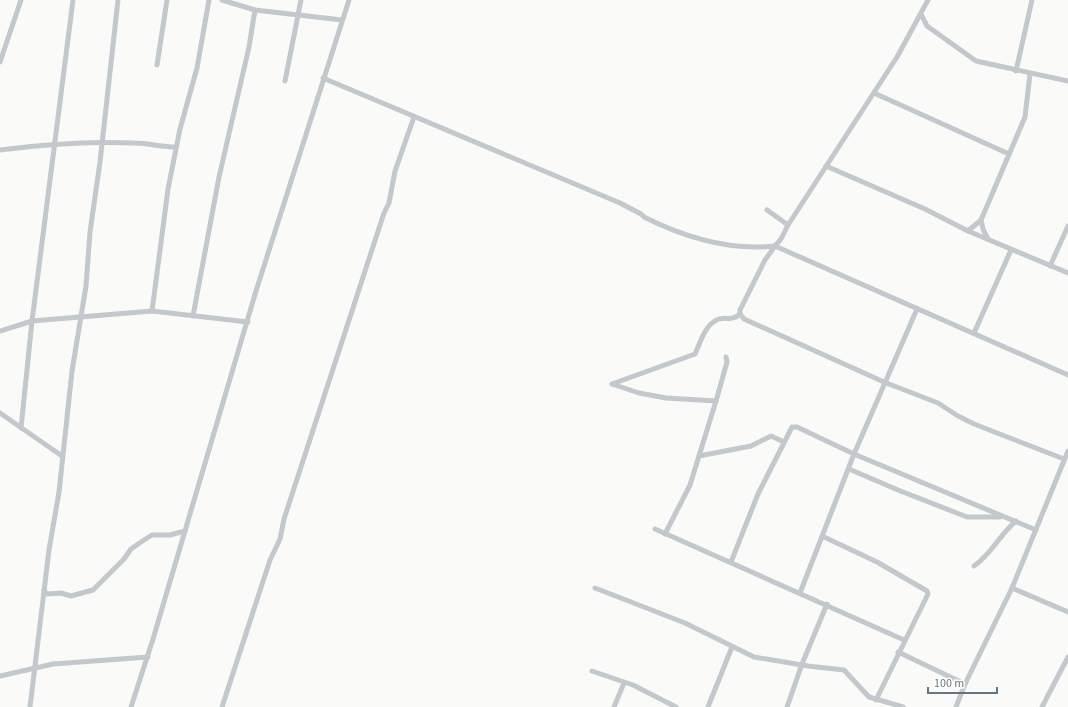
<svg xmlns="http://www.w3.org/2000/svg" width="1068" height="707" font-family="'Source Sans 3',sans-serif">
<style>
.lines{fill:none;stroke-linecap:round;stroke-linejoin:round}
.minor{stroke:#c3c8cc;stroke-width:5}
</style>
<rect width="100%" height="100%" fill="#fafaf8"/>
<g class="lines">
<g class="minor">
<polyline points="222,0 255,10 342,20"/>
<polyline points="928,0 897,57 788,225 781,239 775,246 1068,375"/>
<polyline points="921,14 927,26 976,61 1068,81"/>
<polyline points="0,62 21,0"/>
<polyline points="157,65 167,0"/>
<polyline points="1016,71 1032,0"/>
<path d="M323 78 620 203 641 214 644 217C684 237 730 251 775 246L765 260 740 310V314L744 319 884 382 938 403 958 416 974 424 1064 459"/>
<polyline points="285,81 301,0"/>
<polyline points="874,93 1009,154"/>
<path d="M0 150C44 144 89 141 134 143 147 143 162 147 176 147"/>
<polyline points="826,166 925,209 968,231 1068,273"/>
<polyline points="767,210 788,225"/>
<polyline points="981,220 1025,117 1030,74"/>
<polyline points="968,231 981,220 983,229 988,239"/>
<polyline points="1050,266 1068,226"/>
<polyline points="152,311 168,189 180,129 197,68 209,0"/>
<polyline points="193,316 219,177 249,47 255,10"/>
<polyline points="0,331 32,321 152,311 248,322"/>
<polyline points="974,333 1011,250"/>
<polyline points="612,384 639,393 666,398 716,401 690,485 665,534"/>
<path d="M612 384 695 354C701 341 705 324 719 319 728 317 732 321 740 314"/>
<polyline points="716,401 727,362 726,357"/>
<polyline points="0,413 62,456"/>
<polyline points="21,428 32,321 73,0"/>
<polyline points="699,456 751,446 771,436 784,442"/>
<polyline points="849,469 898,490 967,517 1000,517"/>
<polyline points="655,529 904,640"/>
<polyline points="822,536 877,562 927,591 928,594 876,700"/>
<polyline points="731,562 758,494 792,427 797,427 854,454 1036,530"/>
<path d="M974 566C991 555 1000 534 1016 521"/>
<polyline points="595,588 685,623 754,657 808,666 844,670 869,697 903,707"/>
<polyline points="1012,588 1068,612"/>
<polyline points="44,590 47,594 61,593 71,596 93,590 124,559 131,549 141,542 152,535 170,535 185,531"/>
<polyline points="800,593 854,454 917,309"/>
<polyline points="898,652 965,684"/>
<polyline points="592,671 633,685 676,707"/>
<polyline points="0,676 53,664 148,657"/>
<polyline points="30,707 49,550 59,492 72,371 86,286 90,232 100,162 118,0"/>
<polyline points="131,707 153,639 256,291 349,0"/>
<polyline points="222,707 270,560 280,539 284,519 384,213 389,203 395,171 414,117"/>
<polyline points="614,707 624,683"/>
<polyline points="708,707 732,647"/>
<polyline points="787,707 802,664 827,604"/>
<polyline points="956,707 965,684 1012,588 1068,451"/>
<polyline points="1042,707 1068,657"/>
</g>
</g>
<path d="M928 687v6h69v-6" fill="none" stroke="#657683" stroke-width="2"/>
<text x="934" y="687" font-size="12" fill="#657683" stroke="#ffffff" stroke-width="3" paint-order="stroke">100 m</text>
</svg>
